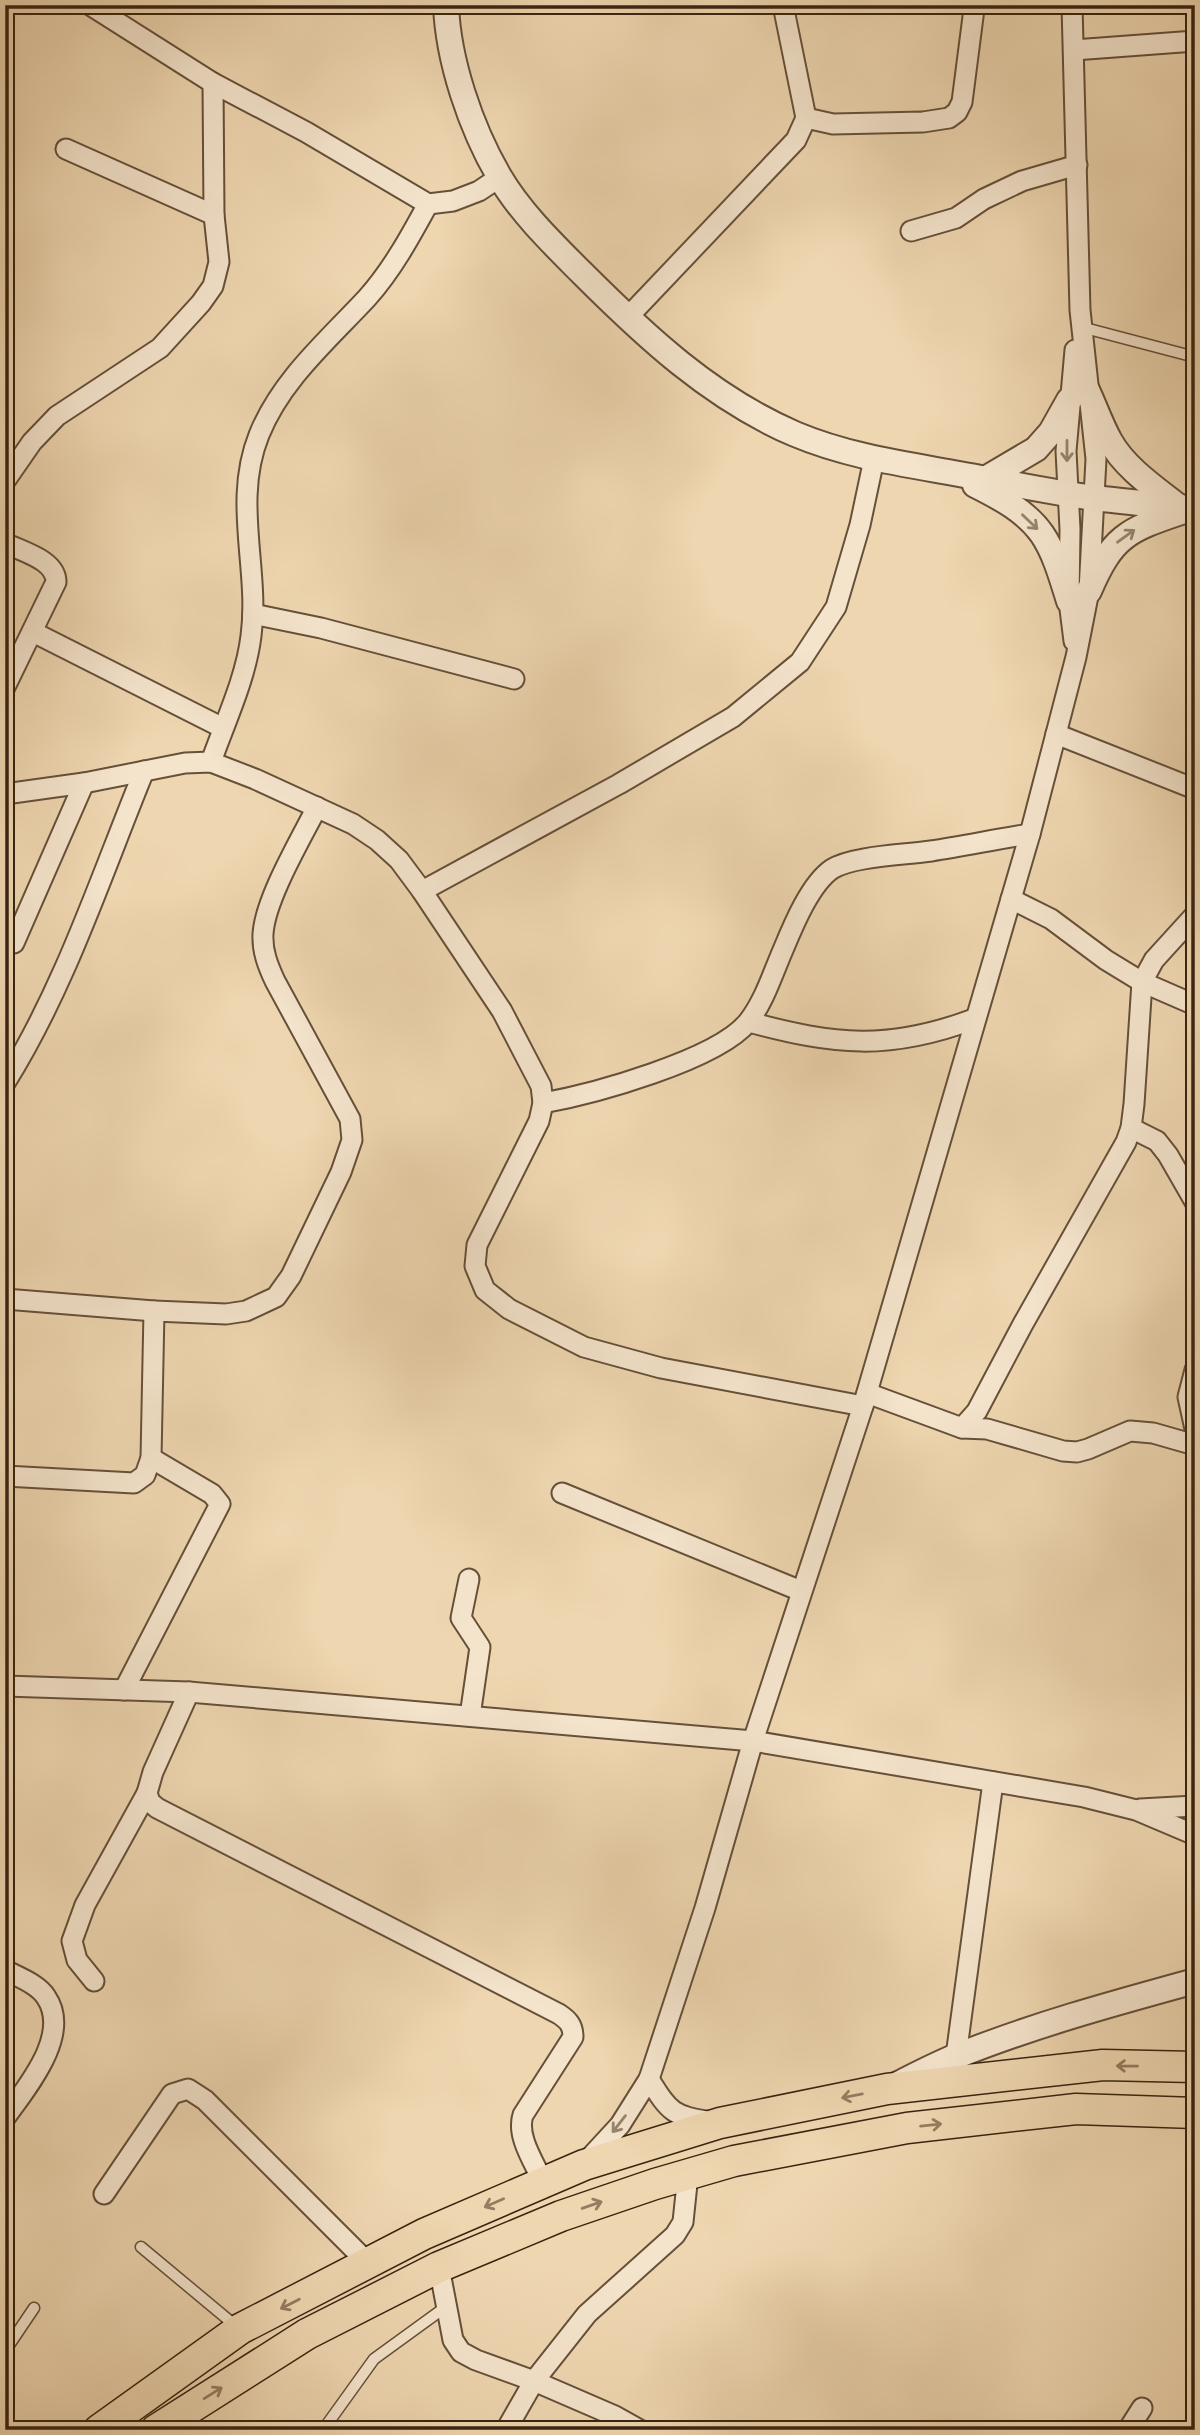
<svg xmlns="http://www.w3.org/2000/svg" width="1200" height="2435" font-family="Cardo,serif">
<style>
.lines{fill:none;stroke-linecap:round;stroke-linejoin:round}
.service-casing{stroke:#665039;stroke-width:13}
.minor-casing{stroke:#665039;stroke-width:23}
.tertiary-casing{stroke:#665039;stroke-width:28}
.primary-casing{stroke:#392411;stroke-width:33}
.service{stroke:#f4e4cc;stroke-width:10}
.minor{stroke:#f4e4cc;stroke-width:19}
.tertiary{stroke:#f4e4cc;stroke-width:24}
.primary{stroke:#eed6b0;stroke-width:30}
.oneway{stroke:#96846e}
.oneway2{stroke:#947d60}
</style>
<rect width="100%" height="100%" fill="#eed6b0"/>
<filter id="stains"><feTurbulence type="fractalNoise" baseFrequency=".00286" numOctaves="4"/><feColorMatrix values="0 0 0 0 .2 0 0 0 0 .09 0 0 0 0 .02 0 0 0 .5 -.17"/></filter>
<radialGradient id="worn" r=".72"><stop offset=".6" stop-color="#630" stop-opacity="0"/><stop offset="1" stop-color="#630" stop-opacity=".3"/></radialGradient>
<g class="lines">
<defs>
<g id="service">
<polyline points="1081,327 1195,357"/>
<polyline points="141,2247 237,2327"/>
<polyline points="5,2351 34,2308"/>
<polyline points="323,2430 374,2359 447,2306"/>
</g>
<g id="minor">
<polyline points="90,5 213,83 306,132 428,204 453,201 479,191 500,177"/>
<polyline points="1074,50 1195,41"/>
<polyline points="806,118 833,124 923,122 949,118 957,112 962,102 974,9"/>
<polyline points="66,149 214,215"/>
<polyline points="911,231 956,218 984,199 1022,181 1077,165"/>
<polyline points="627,318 796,140 806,118 783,5"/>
<polyline points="5,481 32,442 57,416 160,348 201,303 213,286 219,262 214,215 213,83"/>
<path d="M5 543C23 552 56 560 56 582L5 687"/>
<polyline points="253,614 321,628 514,679"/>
<polyline points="33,632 223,728"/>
<polyline points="1074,641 1069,601 1070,529 1066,451 1075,350"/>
<polyline points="1056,734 1195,789"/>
<path d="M211 762C225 722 246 678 251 636 260 569 232 502 259 435 281 380 328 340 367 298 392 270 410 237 428 204"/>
<polyline points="5,794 84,783 185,763 211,762 255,779 353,824 377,840 399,860 422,891 502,1011 541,1086 543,1103 539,1121 477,1245 475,1266 485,1290 509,1309 584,1347 661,1368 863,1406"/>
<polyline points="422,891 619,784 733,717 800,662 836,607 860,525 874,459"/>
<polyline points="1011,899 1051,919 1106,960 1142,982 1195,1005"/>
<polyline points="14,943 84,783"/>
<path d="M749 1022C835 1045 888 1051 974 1019"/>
<path d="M5 1083C65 987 101 876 144 771"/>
<path d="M543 1103C593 1094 717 1060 748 1022 764 1002 773 973 783 950 793 926 810 884 832 869 853 856 904 855 931 851 964 846 997 839 1030 834"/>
<polyline points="1131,1128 1157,1141 1168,1155 1195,1202"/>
<polyline points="5,1299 154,1311"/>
<polyline points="1195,1370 1188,1397 1195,1429"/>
<polyline points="867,1393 962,1428 987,1429 1063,1451 1077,1452 1088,1449 1130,1431 1153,1433 1195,1445"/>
<polyline points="962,1428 977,1411 1023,1324 1126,1142 1131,1128 1134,1104 1142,982 1154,960 1195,915"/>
<path d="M5 1476 134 1483 145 1475 151 1458 154 1311 226 1314 246 1311 276 1297 291 1276 341 1172 352 1140 350 1119 275 981C268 966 262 951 263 934 265 899 301 839 317 807"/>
<polyline points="562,1493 801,1591"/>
<polyline points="469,1579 461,1618 480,1647 470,1716"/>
<polyline points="5,1686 189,1692 753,1741 1084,1797 1136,1810 1195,1835"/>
<polyline points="124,1690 220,1504 212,1494 151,1458"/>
<path d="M147 1793 150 1802 157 1808 559 2014C568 2020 573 2025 573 2037L523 2115C516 2136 534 2162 543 2182"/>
<polyline points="1140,1809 1195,1806"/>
<path d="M5 1970C18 1977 38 1984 46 1997 72 2035 26 2088 5 2118"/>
<polyline points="94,1981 77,1960 72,1941 85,1905 147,1793 153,1772 189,1692"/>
<polyline points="956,2056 993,1782"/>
<path d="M649 2079C670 2113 673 2116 712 2122"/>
<polyline points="585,2163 620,2125 649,2079 705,1908 753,1741 863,1406 1030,834 1076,657 1089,591 1096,459 1080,310 1072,5"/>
<polyline points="104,2194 172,2094 188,2089 205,2100 368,2263"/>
<polyline points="439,2267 453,2340 461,2352 476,2360 534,2381 615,2416 640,2430"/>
<polyline points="506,2430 534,2381 587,2314 675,2235 683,2222 688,2174"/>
<polyline points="1128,2430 1142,2408"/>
</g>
<g id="tertiary">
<path d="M446 5C448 61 471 128 499 176 520 212 552 243 581 272 645 336 711 398 795 434 847 456 904 464 959 474 1004 482 1049 492 1095 498 1128 502 1161 505 1195 509"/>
<path d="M1087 390C1095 407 1101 425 1110 441 1125 468 1155 488 1179 507"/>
<polyline points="985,479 1036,449 1051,432 1069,400"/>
<path d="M975 485C999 497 1026 511 1042 534 1055 553 1062 579 1069 601"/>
<path d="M1089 591C1112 537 1127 530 1181 512"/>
<path d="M898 2084C918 2074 937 2064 957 2056 1034 2025 1115 2003 1195 1981"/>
</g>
<g id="primary">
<polyline points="99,2430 240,2329 424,2234 584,2165 720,2123 887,2089 1103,2065 1195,2067"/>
<polyline points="156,2430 307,2334 439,2267 561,2216 655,2184 734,2161 907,2128 1076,2109 1195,2113"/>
</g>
</defs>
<use href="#service" class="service-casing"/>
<use href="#minor" class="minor-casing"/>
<use href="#tertiary" class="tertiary-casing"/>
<use href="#primary" class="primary-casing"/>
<use href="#service" class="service"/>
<use href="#minor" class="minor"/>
<use href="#tertiary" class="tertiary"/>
<use href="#primary" class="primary"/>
</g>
<defs><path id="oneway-shaft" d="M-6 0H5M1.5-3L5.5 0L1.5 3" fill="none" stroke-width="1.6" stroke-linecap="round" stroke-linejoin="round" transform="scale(1.75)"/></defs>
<g class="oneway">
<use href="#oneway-shaft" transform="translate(1067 451) rotate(90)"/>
<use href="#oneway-shaft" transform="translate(1030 522) rotate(44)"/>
<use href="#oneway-shaft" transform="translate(1126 536) rotate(-36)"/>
<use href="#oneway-shaft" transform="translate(619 2124) rotate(128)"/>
</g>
<g class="oneway2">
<use href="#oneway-shaft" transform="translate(1127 2066) rotate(-179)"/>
<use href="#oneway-shaft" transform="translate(852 2096) rotate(169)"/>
<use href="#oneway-shaft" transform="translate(931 2125) rotate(-6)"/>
<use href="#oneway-shaft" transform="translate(494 2203) rotate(156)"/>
<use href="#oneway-shaft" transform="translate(592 2205) rotate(-19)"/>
<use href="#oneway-shaft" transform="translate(290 2304) rotate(153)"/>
<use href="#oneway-shaft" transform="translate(213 2393) rotate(-32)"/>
</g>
<rect width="1200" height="2435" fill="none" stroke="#eed6b0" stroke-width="28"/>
<rect x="7" y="7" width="1186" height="2421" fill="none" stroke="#392411" stroke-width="3.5"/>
<rect x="14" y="14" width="1172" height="2407" fill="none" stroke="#392411" stroke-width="2"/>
<rect width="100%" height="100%" filter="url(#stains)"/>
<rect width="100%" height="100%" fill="url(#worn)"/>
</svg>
